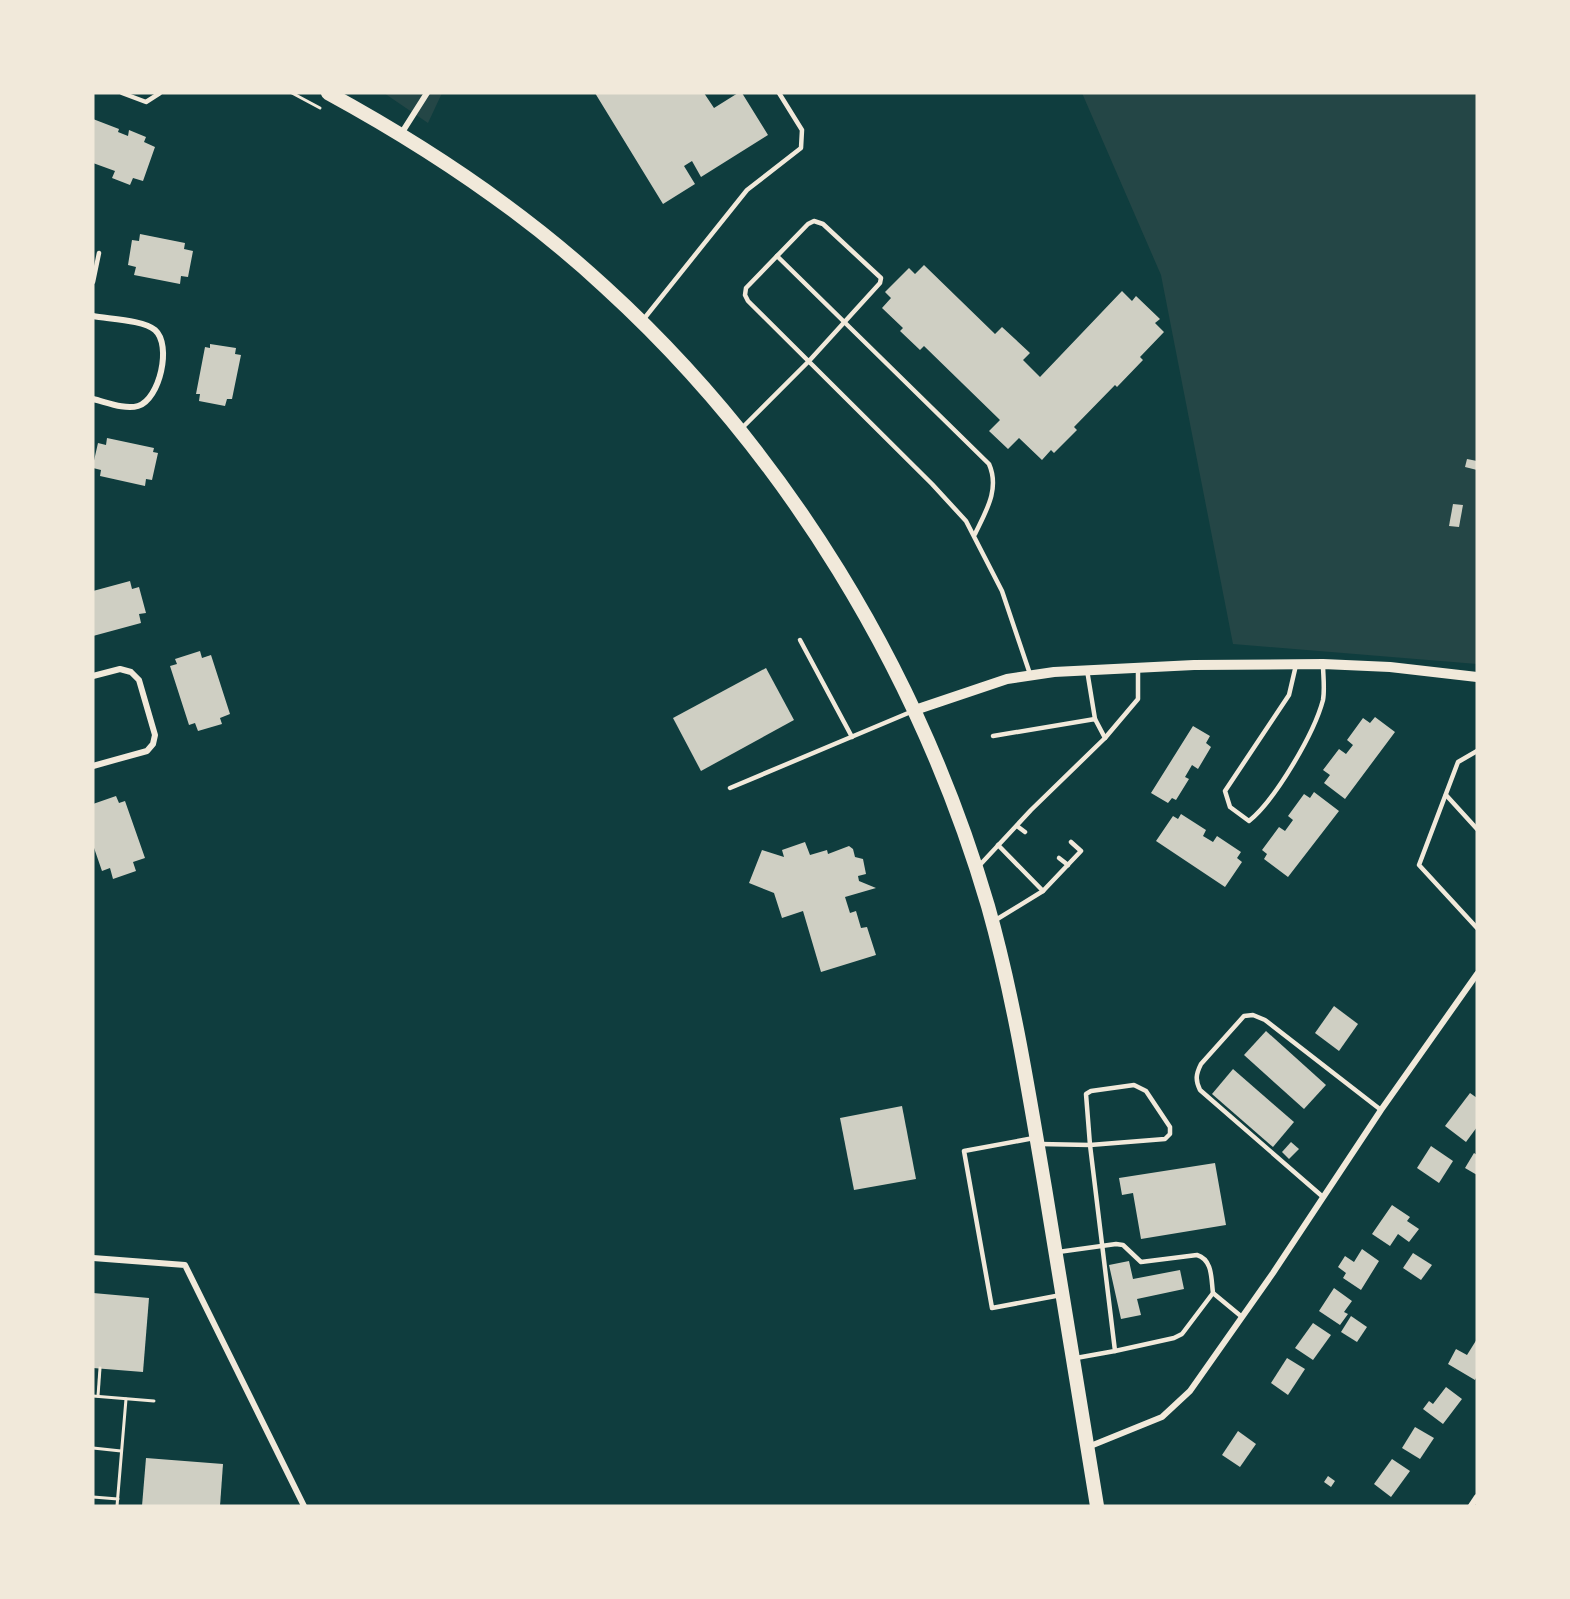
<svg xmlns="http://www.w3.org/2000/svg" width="1570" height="1599" font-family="'PT Sans Narrow',sans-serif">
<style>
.green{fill:#244646}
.building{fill:#cfcfc3}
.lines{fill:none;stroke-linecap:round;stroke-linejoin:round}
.path{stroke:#f1e9da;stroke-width:3}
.service{stroke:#f1e9da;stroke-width:4.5}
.minor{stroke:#f1e9da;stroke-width:6}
.tertiary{stroke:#f1e9da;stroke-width:10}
.primary{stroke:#f1e9da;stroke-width:14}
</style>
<rect width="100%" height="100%" fill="#0f3d3e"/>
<g class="green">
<polygon points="384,93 442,93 428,123"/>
<polygon points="1082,93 1477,93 1477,664 1233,644 1161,275"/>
</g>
<g class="building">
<polygon points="595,93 704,93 714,108 738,93 742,93 768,135 701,177 692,161 684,166 695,184 663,204"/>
<polygon points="93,119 119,129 118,132 128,136 129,130 146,137 144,142 155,147 143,181 133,178 130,185 112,178 115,171 93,163"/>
<polygon points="140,234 185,243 184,249 193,251 188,277 181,276 180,284 134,275 136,267 128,265 132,240 139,241"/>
<polygon points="924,265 995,334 1002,327 1030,353 1023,360 1040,377 1122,291 1132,301 1136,296 1160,319 1155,323 1164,332 1140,357 1143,360 1117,387 1115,385 1074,427 1077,430 1054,453 1051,450 1042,460 1019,438 1008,449 989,431 1000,420 924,346 920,350 900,331 903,328 882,308 891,298 885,292 909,268 915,274"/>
<polygon points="210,344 236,348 235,354 241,355 232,399 227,399 225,406 199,401 200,394 196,394 205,347 210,348"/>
<polygon points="107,438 154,448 153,452 158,453 152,480 146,479 145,486 100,476 101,470 93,468 93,465 98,443 106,445"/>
<polygon points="1467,459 1477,461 1477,470 1465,467"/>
<polygon points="1453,504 1463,505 1459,527 1449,526"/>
<polygon points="130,581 132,589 139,587 146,613 139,614 141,623 93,636 93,591"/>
<polygon points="200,651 202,658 211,655 230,714 220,718 222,724 198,731 195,723 189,725 170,666 177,664 175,659"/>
<polygon points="766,668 794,720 701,771 673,718"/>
<polygon points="1375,717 1395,732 1345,799 1324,783 1330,775 1323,770 1339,749 1346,754 1353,745 1347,740 1363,718 1370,723"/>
<polygon points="1193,726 1210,736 1206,743 1211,747 1198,769 1192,765 1185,777 1189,779 1176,800 1172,798 1168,803 1151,793"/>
<polygon points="1314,792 1339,811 1288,877 1264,859 1267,854 1262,850 1279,827 1285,831 1293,820 1288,816 1304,794 1310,798"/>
<polygon points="116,796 119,803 125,801 145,858 133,862 136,871 113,879 110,868 102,871 93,845 93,804"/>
<polygon points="1181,814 1206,830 1203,836 1213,842 1217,836 1241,852 1237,858 1242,862 1225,887 1156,841 1173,816 1178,819"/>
<polygon points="805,842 810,855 827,850 828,854 849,846 853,849 855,857 863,859 866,874 858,876 859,881 876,888 845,897 850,913 856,911 861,928 867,927 876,955 821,972 803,911 782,918 774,893 749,883 762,850 784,857 782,850"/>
<polygon points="1334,1006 1358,1024 1339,1051 1315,1033"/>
<polygon points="1266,1031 1326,1085 1304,1109 1244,1055"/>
<polygon points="1233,1069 1294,1122 1273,1147 1212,1094"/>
<polygon points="1470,1093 1477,1098 1477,1127 1466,1142 1445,1126"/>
<polygon points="902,1106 916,1179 854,1190 840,1118"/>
<polygon points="1291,1142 1299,1149 1289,1159 1282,1152"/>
<polygon points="1431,1146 1453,1161 1439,1183 1417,1168"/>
<polygon points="1474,1153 1477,1155 1477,1175 1465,1168"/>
<polygon points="1215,1163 1226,1225 1141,1239 1133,1193 1122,1195 1119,1178"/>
<polygon points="1392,1205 1410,1217 1407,1221 1419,1229 1409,1242 1398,1234 1390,1246 1372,1234"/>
<polygon points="1362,1249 1379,1261 1361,1290 1343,1278 1346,1273 1338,1267 1345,1256 1354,1262"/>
<polygon points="1413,1253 1432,1265 1421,1280 1403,1268"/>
<polygon points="1129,1261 1133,1279 1180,1270 1184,1289 1137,1299 1141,1315 1121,1319 1109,1265"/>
<polygon points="1334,1288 1352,1301 1344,1312 1348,1314 1340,1325 1319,1311"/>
<polygon points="93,1293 149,1298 143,1372 93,1368"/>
<polygon points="1351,1316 1367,1327 1357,1342 1341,1332"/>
<polygon points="1313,1323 1331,1335 1313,1360 1295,1348"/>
<polygon points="1477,1339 1477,1376 1475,1380 1448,1364 1456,1349 1467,1355"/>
<polygon points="1287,1358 1305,1369 1288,1395 1271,1383"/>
<polygon points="1446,1387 1462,1399 1443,1424 1423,1409 1429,1401 1433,1404"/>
<polygon points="1415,1427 1434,1438 1420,1459 1402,1448"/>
<polygon points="1238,1431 1256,1444 1240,1467 1222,1455"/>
<polygon points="146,1458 223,1464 220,1506 142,1506"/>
<polygon points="1392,1459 1410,1471 1391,1497 1374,1484"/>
<polygon points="1328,1476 1335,1481 1331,1487 1324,1482"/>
</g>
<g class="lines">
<g class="path">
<polyline points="292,93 320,108"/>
<polyline points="93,1396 154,1401"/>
<polyline points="98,1396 100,1368"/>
<polyline points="93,1448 121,1451"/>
<polyline points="93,1497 118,1499"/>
<polyline points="117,1506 126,1399"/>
</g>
<g class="service">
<polyline points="122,93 146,102 160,93"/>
<path d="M777 256 989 464C1000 489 986 511 975 534"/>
<polyline points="93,282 99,253"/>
<polyline points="643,320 747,190 801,148 802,130 779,93"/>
<polyline points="740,430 809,361 880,283 881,278 823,224 814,221 808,224 746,288 745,295 748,301 932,484 966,521 1002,591 1030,674"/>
<polyline points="800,640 852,737"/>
<path d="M1296 665 1289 695 1225 791 1230 807 1249 821C1275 800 1314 734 1323 700 1325 689 1323 675 1323 664"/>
<polyline points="1087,670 1095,719"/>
<polyline points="993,736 1095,719 1105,738"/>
<polyline points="1477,751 1458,762 1419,865 1477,928"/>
<polyline points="730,788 913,711"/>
<polyline points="1446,795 1477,829"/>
<polyline points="1017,826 1025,832"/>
<polyline points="998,845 1043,891"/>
<polyline points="1059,858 1068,865"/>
<polyline points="978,867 1031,810 1105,738 1138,699 1138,669"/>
<polyline points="994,921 1043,891 1081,851 1071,842"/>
<polygon points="1134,1085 1146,1091 1170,1127 1170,1134 1165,1139 1090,1145 1086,1094 1091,1091"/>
<polyline points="1034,1138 964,1151 992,1308 1061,1295"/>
<polyline points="1040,1144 1090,1145 1115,1351 1076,1358"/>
<path d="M1323 1197 1200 1090C1195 1080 1196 1074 1201 1064L1244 1016 1253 1015 1265 1020 1381 1110"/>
<path d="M1058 1252 1116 1244 1123 1245 1141 1262 1197 1255C1213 1260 1211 1279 1213 1293L1182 1334 1174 1338 1115 1351"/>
<polyline points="1213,1293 1242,1317"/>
</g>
<g class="minor">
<polyline points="401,134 427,93"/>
<path d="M93 316C109 319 144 320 155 330 172 345 160 399 138 406 125 410 106 402 93 399"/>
<polyline points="93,676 120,669 131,672 139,680 155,735 153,744 147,751 93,766"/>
<polyline points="93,1258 185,1265 304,1506"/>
<polyline points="1088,1447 1162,1417 1190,1391 1273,1273 1381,1110 1477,974"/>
<polyline points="1471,1506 1477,1497"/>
</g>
<polyline class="tertiary" points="915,710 1007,679 1054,672 1194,665 1323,664 1390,667 1477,677"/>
<path class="primary" d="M328 93C427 147 522 210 605 287 786 452 919 671 988 906 1014 998 1029 1094 1045 1188 1062 1294 1080 1400 1097 1506"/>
</g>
<rect width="1570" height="1599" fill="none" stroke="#f1e9da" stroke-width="189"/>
</svg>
